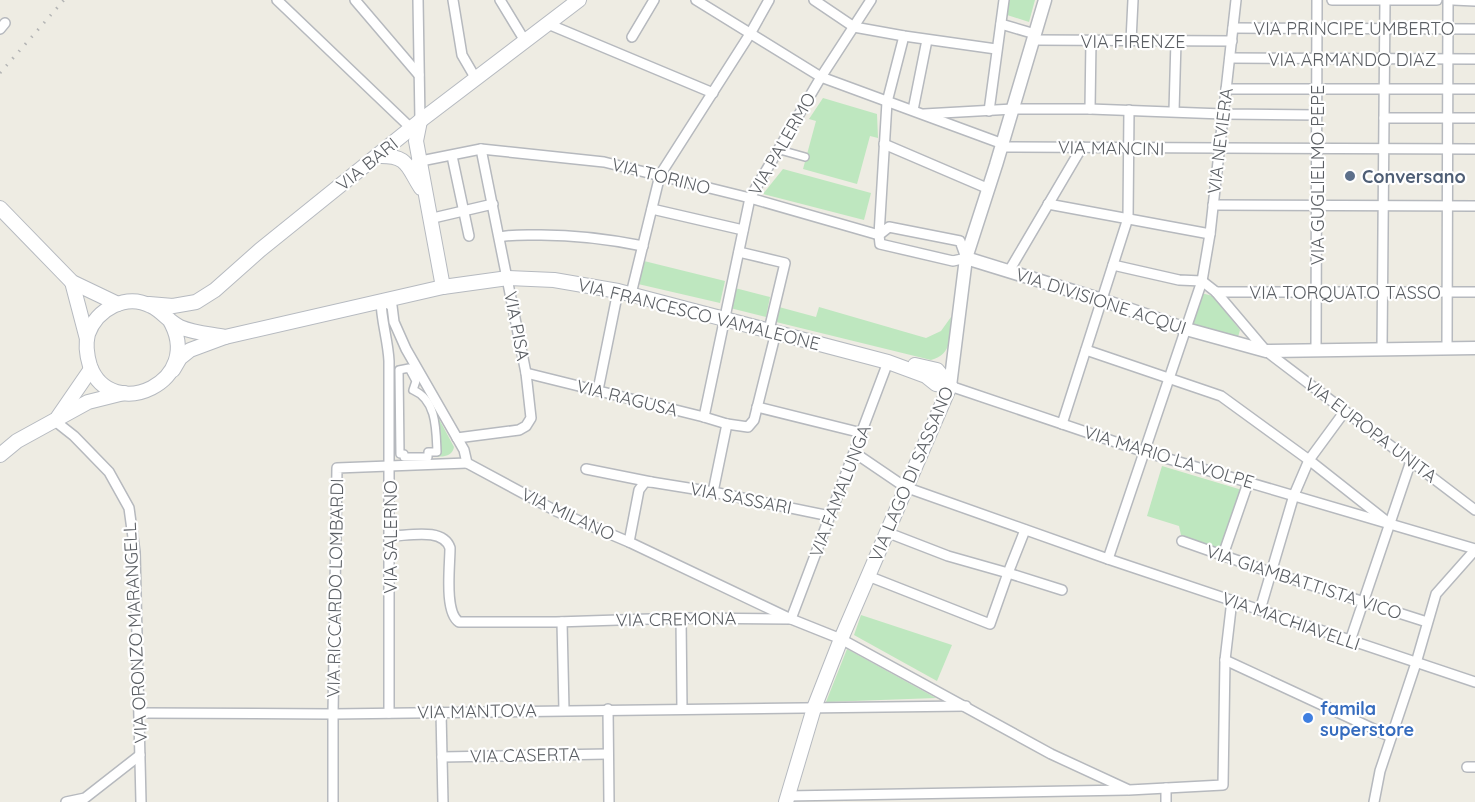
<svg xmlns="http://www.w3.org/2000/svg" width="1475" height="802" font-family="Quicksand,sans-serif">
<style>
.green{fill:#bee7bf}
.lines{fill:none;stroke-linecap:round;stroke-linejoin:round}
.pedestrian-casing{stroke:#b6b9be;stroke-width:10}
.minor-casing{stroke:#b6b9be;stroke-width:12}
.tertiary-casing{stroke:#b6b9be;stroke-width:15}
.secondary-casing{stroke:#b6bac0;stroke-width:16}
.pedestrian{stroke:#fff;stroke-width:7}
.minor{stroke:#fff;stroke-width:9}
.tertiary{stroke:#fff;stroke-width:12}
.secondary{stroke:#fff;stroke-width:14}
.rail{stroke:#b4b5b5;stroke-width:3;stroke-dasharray:1.5 8;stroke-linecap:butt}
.service-dot{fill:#5c6f8a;stroke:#fff;stroke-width:2}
.shop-dot{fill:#3f7fe0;stroke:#fff;stroke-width:2}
.labels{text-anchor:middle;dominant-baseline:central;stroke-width:4.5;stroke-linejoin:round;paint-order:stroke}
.street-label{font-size:18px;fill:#5b5f64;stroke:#fff}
.service-label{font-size:18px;font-weight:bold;fill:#4e5e75;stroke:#fff;text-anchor:start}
.shop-label{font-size:18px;font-weight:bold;fill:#366cbe;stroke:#fff;text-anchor:start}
</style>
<rect width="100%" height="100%" fill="#eeece3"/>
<g class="green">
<polygon points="1009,0 1035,0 1029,22 1007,15"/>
<polygon points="823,98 877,114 878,138 870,136 857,184 803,169 816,121 809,119"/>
<polygon points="783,169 871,193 864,220 763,194"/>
<polygon points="644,261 725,281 720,303 638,284"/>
<polygon points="735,288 770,297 766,317 730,308"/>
<polygon points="1201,293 1213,296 1240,330 1238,337 1191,324"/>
<path d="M779 307 816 317 819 307 926 338 941 331 951 317C950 336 953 354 931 360L776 322Z"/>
<path d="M431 404 454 447C452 459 438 456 428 457L436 452Z"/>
<polygon points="1162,466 1242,490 1221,550 1181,535 1179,526 1147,516"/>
<polygon points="861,615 952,645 937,681 854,635"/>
<polygon points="847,649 936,698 826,702"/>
</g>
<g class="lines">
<defs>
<g id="pedestrian">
<polyline points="780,150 805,157"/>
<path d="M409 368 416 381 413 390C437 400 436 430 437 452H428V457H404V454H400L399 370Z"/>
</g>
<g id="minor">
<polyline points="277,0 414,131"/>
<polyline points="355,0 419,75"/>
<polyline points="418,0 420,121"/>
<polyline points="453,0 462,55 476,79"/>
<polyline points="500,0 525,41"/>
<polyline points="696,0 821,77 1003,144"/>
<polyline points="814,0 854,27 904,36 996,49"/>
<polyline points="1332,0 1437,0"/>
<polyline points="1453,0 1475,1"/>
<polyline points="548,24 713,93"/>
<polyline points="1001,24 1035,34"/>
<polyline points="1233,28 1475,29"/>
<polyline points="0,29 5,23"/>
<polyline points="632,37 654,0"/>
<polyline points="1033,40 1232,41"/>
<polyline points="1131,41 1133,0"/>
<polyline points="1230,58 1475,59"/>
<polyline points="1226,89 1475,89"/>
<polyline points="1090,109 1091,40"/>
<polyline points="913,110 927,40"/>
<polyline points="989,111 1004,0"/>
<polyline points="1174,111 1176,41"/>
<polyline points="924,114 1013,109 1090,109 1223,114 1317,115"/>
<polyline points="1384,118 1475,118"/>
<polyline points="884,144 989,189"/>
<polyline points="1002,147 1475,149"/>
<polyline points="452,156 469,236"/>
<polyline points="416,162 481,149 604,162 750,198 879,235"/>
<polyline points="1048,204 1210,234"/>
<polyline points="1213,205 1475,206"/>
<polyline points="652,209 743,230"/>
<polyline points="429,219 493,204"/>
<polyline points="879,235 889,227 960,241 966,258 953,261 880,244 879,235 887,102 904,36"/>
<path d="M500 237C514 234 527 235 541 235 576 235 608 239 643 246"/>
<polyline points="739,252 785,263 769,330"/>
<polyline points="1113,265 1179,280 1202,281"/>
<polyline points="1009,271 1082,147"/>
<polyline points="1202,281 1216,292 1266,351 1475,510"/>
<polyline points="1216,292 1475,292"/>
<polyline points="631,294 660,175 750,34 769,0"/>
<polyline points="1382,349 1385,0"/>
<polyline points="1447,349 1448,0"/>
<polyline points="1086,350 1221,396 1309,460 1385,520"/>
<polyline points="1316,350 1317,0"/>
<polyline points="526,373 704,417 727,424 748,427 754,420 776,332"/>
<polyline points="950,386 1145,452 1475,549"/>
<polyline points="598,390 618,291"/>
<polyline points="757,407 862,433"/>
<polyline points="704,417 750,198 821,77 871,0"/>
<polyline points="55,421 74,436 109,472 129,508 135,552 141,802"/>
<polyline points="1062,424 1128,218 1129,110"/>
<polyline points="457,438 519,430 526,426 531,418 526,373 481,149"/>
<polyline points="855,453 905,487 1108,559 1475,682"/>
<polyline points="586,469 651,482"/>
<polyline points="713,492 727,424"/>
<polyline points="1025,530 1008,573 1062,590"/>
<path d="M390 536C408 536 443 527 450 548 450 566 444 612 459 622H556L681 618 791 619 888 362"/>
<polyline points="1182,541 1270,572 1427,622"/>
<polyline points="629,542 639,490 645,482 651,482 713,492 830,516"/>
<polyline points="1223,555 1248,483"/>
<polyline points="1108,559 1202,281 1210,234 1236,0"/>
<polyline points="868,576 990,624 1008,573 948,556 886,532"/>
<polyline points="1260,610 1294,495 1309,460 1345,411"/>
<polyline points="681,618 682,709"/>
<polyline points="562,622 564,710"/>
<polyline points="1350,641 1411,461"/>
<polyline points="1225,660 1391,737"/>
<polyline points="608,709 609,802"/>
<polyline points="441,712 443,802"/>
<polyline points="140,713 333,714 966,706"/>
<path d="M389 713V361C388 340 381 320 381 300L392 306 394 322 406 349 464 450 467 463 556 511 629 542 791 619 841 639 1051 754 1129 790 1223 785 1225 660 1232 600"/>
<polyline points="442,757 608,754"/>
<polyline points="1467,767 1475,767"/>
<polyline points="1166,788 1166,802"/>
<polyline points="787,796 1127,790"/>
<polyline points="66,802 85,798 140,755"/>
<polyline points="333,802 333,714 337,468 467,463"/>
<polyline points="1374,802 1380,771 1416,663 1436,594 1475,550"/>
</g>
<g id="tertiary">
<polyline points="966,258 1102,300 1186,329 1266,351 1475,348"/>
<polyline points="950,386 966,258 996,165 1045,0"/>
</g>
<g id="secondary">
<polyline points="420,121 416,141 443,287"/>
<path d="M378 156C409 155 407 167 421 188"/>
<polyline points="0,208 72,282 118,304"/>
<polyline points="72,282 87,339"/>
<polyline points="149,304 173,306 196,302 215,290 260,250 420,121 579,0"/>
<path d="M169 319C207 382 111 424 90 366 87 356 85 345 88 334 97 309 126 293 151 306 162 311 169 322 180 327 194 333 210 334 225 337"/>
<polyline points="915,365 937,370 950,386"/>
<polyline points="173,370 180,358 190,350 225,337 443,287 508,278 554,280 618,291 888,362 926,376 936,384 950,386"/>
<polyline points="58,417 91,369"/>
<polyline points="0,455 17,441 88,402 124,393"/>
<polyline points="786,802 814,708 841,639 950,386"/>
</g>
</defs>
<use href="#pedestrian" class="pedestrian-casing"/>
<use href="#minor" class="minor-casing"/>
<use href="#tertiary" class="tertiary-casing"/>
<use href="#secondary" class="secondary-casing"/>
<use href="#pedestrian" class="pedestrian"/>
<use href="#minor" class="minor"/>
<use href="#tertiary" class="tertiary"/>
<use href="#secondary" class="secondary"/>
<polyline class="rail" points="0,73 64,0"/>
</g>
<circle class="service-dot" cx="1350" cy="176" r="6"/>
<circle class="shop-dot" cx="1308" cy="718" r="6"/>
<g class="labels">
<g class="street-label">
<text x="1354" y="28">VIA PRINCIPE UMBERTO</text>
<text x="1133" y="41">VIA FIRENZE</text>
<text x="1352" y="59">VIA ARMANDO DIAZ</text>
<text transform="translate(1220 141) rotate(-83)">VIA NEVIERA</text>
<text transform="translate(782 144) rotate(-60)">VIA PALERMO</text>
<text transform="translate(1111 148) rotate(1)">VIA MANCINI</text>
<text transform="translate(367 164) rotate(-39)">VIA BARI</text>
<text transform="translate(1317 175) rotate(-90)">VIA GUGLIELMO PEPE</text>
<text transform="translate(661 176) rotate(14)">VIA TORINO</text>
<text x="1345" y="292">VIA TORQUATO TASSO</text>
<text transform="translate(1101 301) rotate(18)">VIA DIVISIONE ACQUI</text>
<text transform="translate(699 314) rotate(14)">VIA FRANCESCO VAMALEONE</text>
<text transform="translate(517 326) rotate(79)">VIA PISA</text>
<text transform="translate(627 398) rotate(14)">VIA RAGUSA</text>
<text transform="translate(1371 430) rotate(37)">VIA EUROPA UNITA</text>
<text transform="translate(1169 457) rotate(17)">VIA MARIO LA VOLPE</text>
<text transform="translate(911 474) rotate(-67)">VIA LAGO DI SASSANO</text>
<text transform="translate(840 491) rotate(-69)">VIA FAMALUNGA</text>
<text transform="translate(741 498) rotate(11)">VIA SASSARI</text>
<text transform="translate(568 514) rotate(25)">VIA MILANO</text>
<text transform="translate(390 537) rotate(-90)">VIA SALERNO</text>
<text transform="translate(1304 582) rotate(18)">VIA GIAMBATTISTA VICO</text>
<text transform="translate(335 588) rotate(-89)">VIA RICCARDO LOMBARDI</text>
<text transform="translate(676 619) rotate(-1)">VIA CREMONA</text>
<text transform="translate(1291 621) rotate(19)">VIA MACHIAVELLI</text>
<text transform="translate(135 633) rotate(-93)">VIA ORONZO MARANGELL</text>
<text transform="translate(477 711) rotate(-1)">VIA MANTOVA</text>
<text transform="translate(525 755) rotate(-1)">VIA CASERTA</text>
</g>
<g class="service-label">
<text x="1362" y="176">Conversano</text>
</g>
<g class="shop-label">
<text x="1320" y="708">famila<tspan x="1320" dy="21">superstore</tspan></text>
</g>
</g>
</svg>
